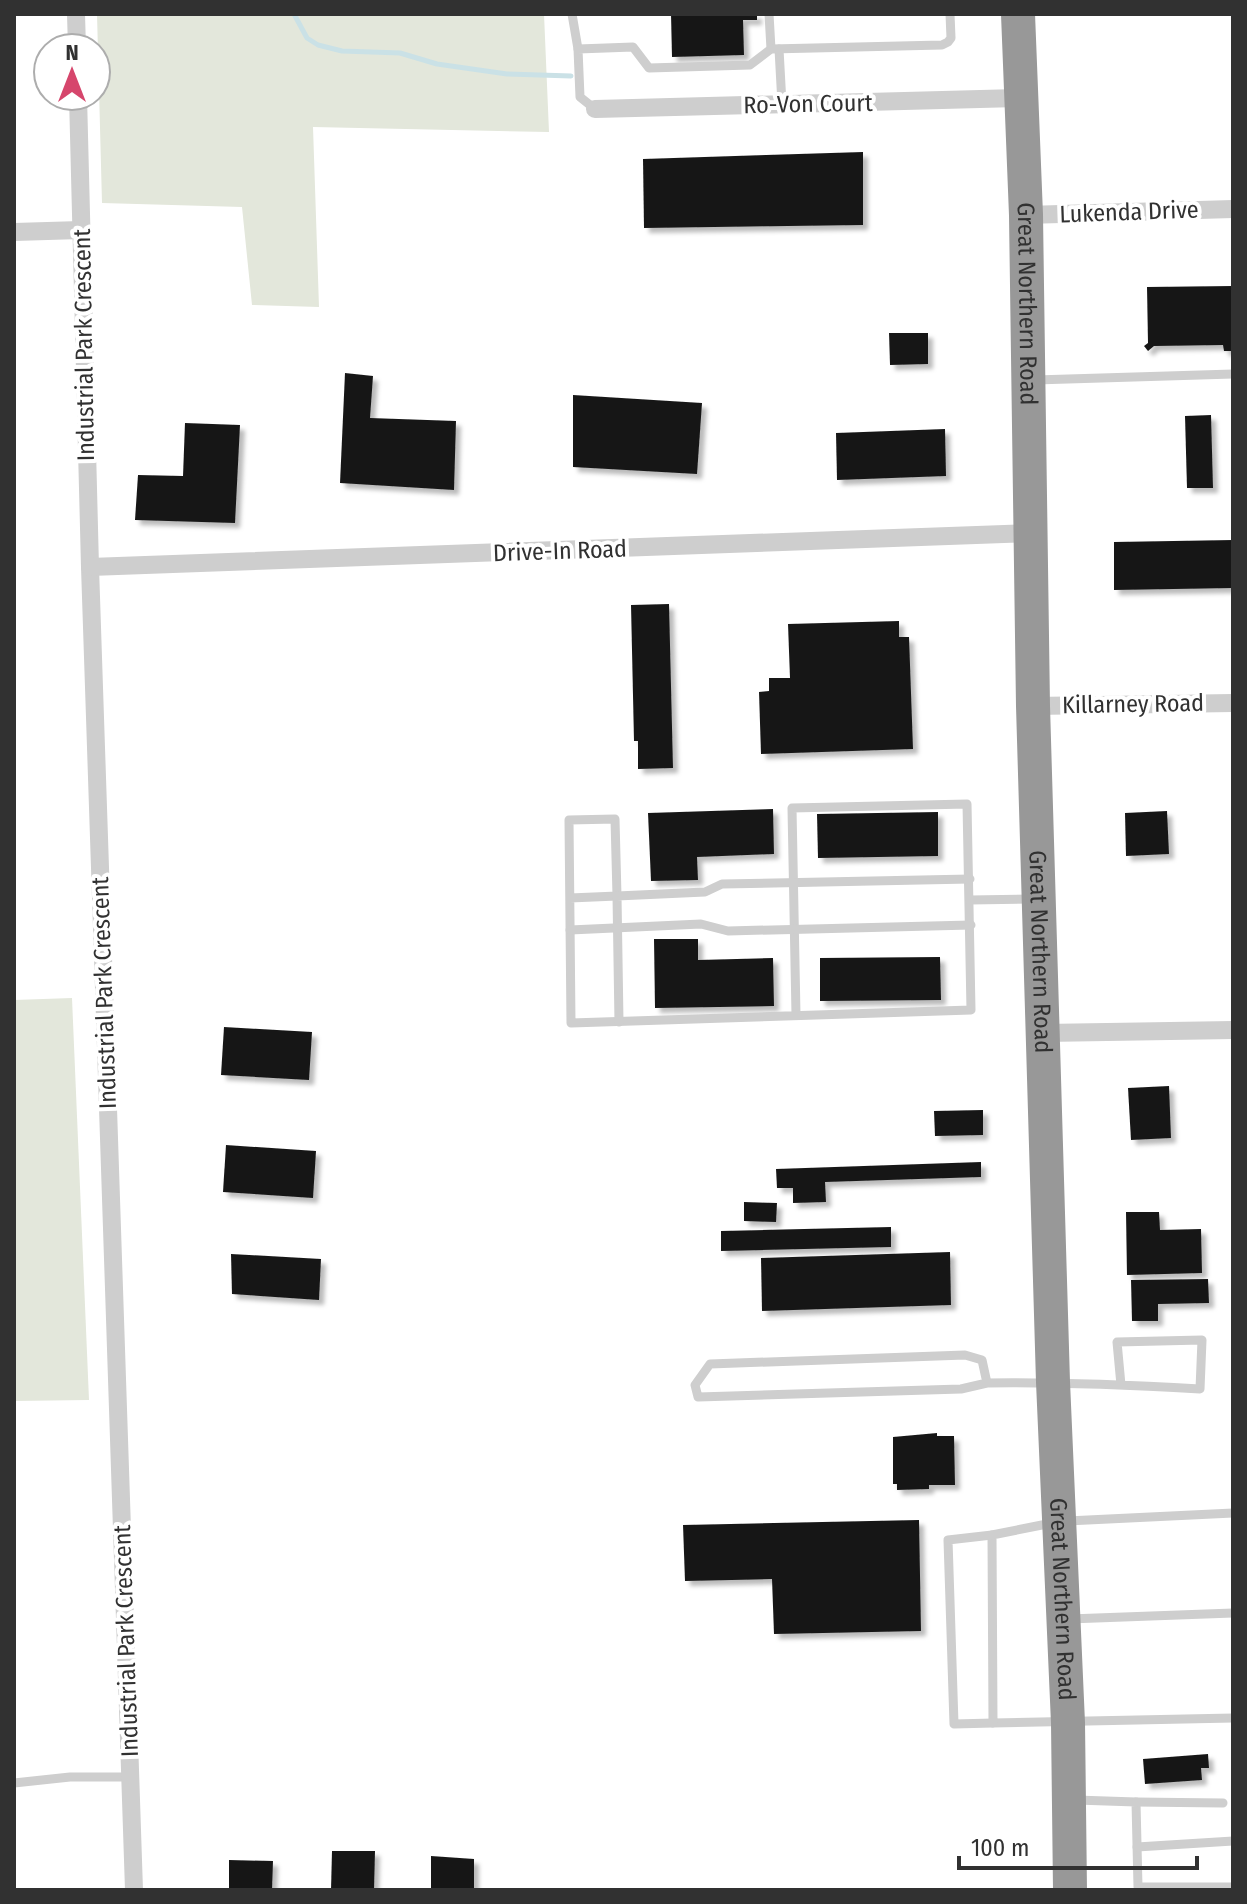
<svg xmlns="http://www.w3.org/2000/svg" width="1247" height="1904" font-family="'Fira Sans Condensed',sans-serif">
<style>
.green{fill:#e3e7db}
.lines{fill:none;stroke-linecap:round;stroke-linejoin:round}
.stream{stroke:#cae1e6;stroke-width:5}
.building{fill:#181818;filter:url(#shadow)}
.lane{stroke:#cecece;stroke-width:9}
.street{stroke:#cecece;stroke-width:18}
.highway{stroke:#989898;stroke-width:34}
.labels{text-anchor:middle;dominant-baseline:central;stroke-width:8;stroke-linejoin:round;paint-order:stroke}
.street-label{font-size:24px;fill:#313131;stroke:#fff}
</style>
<defs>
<filter id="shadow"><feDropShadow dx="5" dy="5" stdDeviation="2" flood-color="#0004"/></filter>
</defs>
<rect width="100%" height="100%" fill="#fff"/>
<g class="green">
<polygon points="97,14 544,14 549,132 313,127 319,307 252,305 242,207 102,203"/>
<polygon points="72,998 89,1400 14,1401 14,1000"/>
</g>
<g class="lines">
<polyline class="stream" points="294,14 307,38 318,45 342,51 400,53 437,64 507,74 571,76"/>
</g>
<g class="building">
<polygon points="671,14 757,14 757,20 743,20 744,55 672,57"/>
<polygon points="863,152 863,225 644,228 643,159"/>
<polygon points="1233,286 1233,351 1224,351 1223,345 1154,346 1148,351 1144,346 1148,343 1147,287"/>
<polygon points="889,333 928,333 928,364 890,365"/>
<polygon points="345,373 373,376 370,418 456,421 454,490 340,483"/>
<polygon points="573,395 702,403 697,474 573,467"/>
<polygon points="1211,415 1213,488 1187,488 1185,416"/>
<polygon points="185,423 240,425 235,523 135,520 138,475 183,476"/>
<polygon points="945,429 946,476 837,480 836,433"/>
<polygon points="1233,540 1233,588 1114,590 1114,542"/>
<polygon points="669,604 673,768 638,769 638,741 634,741 631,605"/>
<polygon points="899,621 899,637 909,637 913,749 761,754 759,692 769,691 769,678 790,678 788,624"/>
<polygon points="773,809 774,854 697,857 698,880 651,881 648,813"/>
<polygon points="1167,811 1169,854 1126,856 1125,813"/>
<polygon points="938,812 938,856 818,858 817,814"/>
<polygon points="654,939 698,939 698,960 773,958 774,1006 655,1008"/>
<polygon points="940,957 941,1000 820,1001 820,958"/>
<polygon points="224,1027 312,1032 309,1080 221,1075"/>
<polygon points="1169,1086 1171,1138 1131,1140 1128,1088"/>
<polygon points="983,1110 983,1135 935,1136 934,1111"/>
<polygon points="226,1145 316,1151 313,1198 223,1192"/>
<polygon points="981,1162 981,1177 825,1182 826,1202 793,1203 793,1188 777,1188 776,1169"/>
<polygon points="744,1202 777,1203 776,1222 744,1221"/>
<polygon points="1126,1212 1159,1212 1160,1230 1201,1229 1202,1273 1127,1275"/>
<polygon points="891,1227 891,1247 721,1251 721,1231"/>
<polygon points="950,1252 951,1305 762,1311 761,1258"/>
<polygon points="231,1254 321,1259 319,1300 232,1294"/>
<polygon points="1208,1279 1209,1303 1158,1304 1158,1321 1132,1321 1131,1280"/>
<polygon points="937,1433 937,1436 954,1436 955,1485 929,1485 929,1489 897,1490 897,1484 893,1484 893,1437"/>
<polygon points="919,1520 921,1631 774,1634 772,1579 685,1581 683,1525"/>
<polygon points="1208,1754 1209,1768 1201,1768 1202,1780 1145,1784 1143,1759"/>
<polygon points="332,1851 375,1851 374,1890 331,1890"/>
<polygon points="431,1856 474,1859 474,1890 431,1890"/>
<polygon points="229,1860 273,1861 272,1890 229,1890"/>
</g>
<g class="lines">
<g class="lane">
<polyline points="572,14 578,49"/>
<polyline points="769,14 771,49"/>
<polyline points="779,49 782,104"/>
<polyline points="595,109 580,97 578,49 633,47 649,68 750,65 771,49 942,45 948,42 951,38 950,14"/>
<polyline points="1035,380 1233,374"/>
<polyline points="570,898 617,896 615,819 569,820 571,1023 971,1010 967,804 792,808 796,1015"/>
<polyline points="970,900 1032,899"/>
<polyline points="570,930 701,924 728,931 971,925"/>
<polyline points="619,1022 617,896 705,892 722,884 970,879"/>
<path d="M987 1383 961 1389 698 1397 695 1385 710 1364 965 1355 982 1360 987 1383C1058 1382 1129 1385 1200 1389L1202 1340 1117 1342 1121 1385"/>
<polyline points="1067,1521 1233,1513"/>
<polyline points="1052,1523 992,1535 993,1723 1233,1718"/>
<polyline points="992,1535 948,1540 954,1724 993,1723"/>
<polyline points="1069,1619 1233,1613"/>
<polyline points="14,1783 70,1777 131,1777"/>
<polyline points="1076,1800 1136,1802 1138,1887 1233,1887"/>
<polyline points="1136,1802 1223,1803"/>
<polyline points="1137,1847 1233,1841"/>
</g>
<g class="street">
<polyline points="76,14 77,48"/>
<polyline points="78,96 90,567 134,1890"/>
<polyline points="595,109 1020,98"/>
<polyline points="1026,215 1233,209"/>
<polyline points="14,232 81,230"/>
<polyline points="90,567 1030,533"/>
<polyline points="1033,706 1233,703"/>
<polyline points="1044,1033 1233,1030"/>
</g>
<path class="highway" id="s1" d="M1018 14 1026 215 1033 706 1053 1382 1068 1723 1070 1890"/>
</g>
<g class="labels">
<g class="street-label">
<text transform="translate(808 104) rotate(-1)">Ro-Von Court</text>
<text transform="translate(1129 212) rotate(-2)">Lukenda Drive</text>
<text stroke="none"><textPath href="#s1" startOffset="290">Great Northern Road</textPath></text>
<text transform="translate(84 345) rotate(-91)">Industrial Park Crescent</text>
<text transform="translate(560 551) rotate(-2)">Drive-In Road</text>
<text transform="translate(1133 704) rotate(-1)">Killarney Road</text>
<text stroke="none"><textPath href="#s1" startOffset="938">Great Northern Road</textPath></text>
<text transform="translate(104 993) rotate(-92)">Industrial Park Crescent</text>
<text stroke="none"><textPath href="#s1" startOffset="1586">Great Northern Road</textPath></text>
<text transform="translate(126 1641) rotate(-92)">Industrial Park Crescent</text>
</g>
</g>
<rect width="1247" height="1904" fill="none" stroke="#313131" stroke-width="32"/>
<g transform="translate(72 72)"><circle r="38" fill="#ffffff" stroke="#adadad" stroke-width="2"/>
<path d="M0-6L14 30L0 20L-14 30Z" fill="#d6466c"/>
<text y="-12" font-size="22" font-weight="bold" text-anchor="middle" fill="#313131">N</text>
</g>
<path d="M959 1856v12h238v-12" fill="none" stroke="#313131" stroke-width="4"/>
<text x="971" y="1856" font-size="24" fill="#313131" stroke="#ffffff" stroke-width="6" paint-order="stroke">100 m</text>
</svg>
